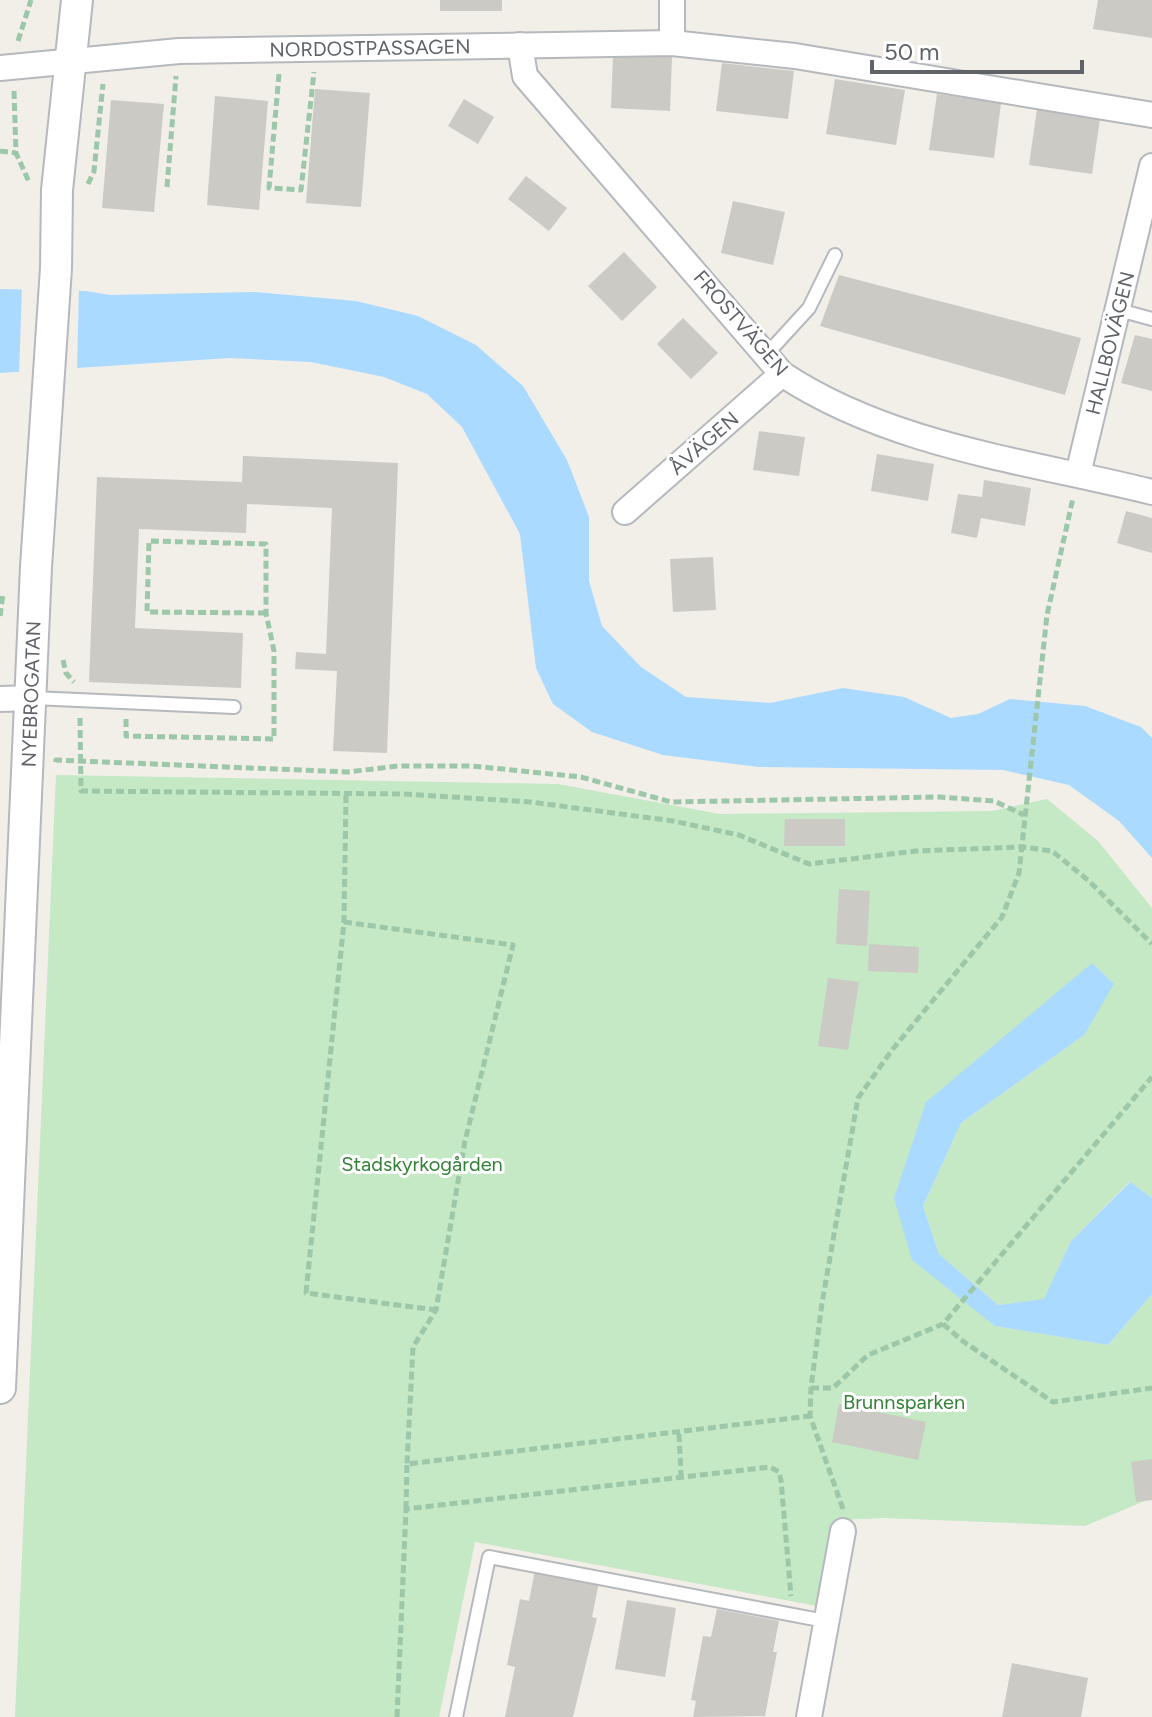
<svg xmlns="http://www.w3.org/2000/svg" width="1152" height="1717" font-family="Figtree,sans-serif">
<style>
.green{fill:#c5e8c5}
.water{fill:#aadaff}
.pier{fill:#f1efe8}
.building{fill:#cccac5}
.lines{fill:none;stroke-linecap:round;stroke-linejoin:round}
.service-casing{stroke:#b5b8bc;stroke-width:16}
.minor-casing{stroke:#b5b8bc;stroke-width:28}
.tertiary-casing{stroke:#b5b8bc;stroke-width:34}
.path{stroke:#9cc7a9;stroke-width:5;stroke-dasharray:8 4;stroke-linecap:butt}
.service{stroke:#fff;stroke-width:12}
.minor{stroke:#fff;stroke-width:24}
.tertiary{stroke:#fff;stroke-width:30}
.labels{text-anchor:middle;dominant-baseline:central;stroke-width:6;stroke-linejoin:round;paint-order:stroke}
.street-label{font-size:20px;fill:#5f6368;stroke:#fff}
.park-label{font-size:20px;fill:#348238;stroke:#fff}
</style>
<rect width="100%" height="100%" fill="#f1efe8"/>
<polygon class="green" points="56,775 558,784 720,814 992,811 1047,799 1098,841 1152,908 1152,1198 1129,1182 1071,1241 1044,1300 998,1305 939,1254 923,1206 961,1123 1084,1035 1092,963 894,1198 996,1326 1108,1345 1152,1294 1152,1498 1085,1526 884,1518 838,1520 817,1606 475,1542 439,1717 15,1717"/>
<g class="water">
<polygon points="0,289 86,291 110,295 255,292 356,301 418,316 476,345 523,386 567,460 589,517 589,581 602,626 641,667 686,697 770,703 843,688 904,697 951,718 978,714 1010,699 1085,706 1141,727 1152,738 1152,858 1119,821 1069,785 1003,770 759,767 663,755 592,732 553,704 536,668 520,534 462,427 427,394 384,377 311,362 230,358 0,373"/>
<polygon points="1092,963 1114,984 1084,1035 961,1123 923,1206 939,1254 998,1305 1044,1299 1071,1241 1130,1182 1152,1198 1152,1294 1108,1345 995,1326 912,1260 894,1198 926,1102"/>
</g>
<polygon class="pier" points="22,285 79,286 77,372 19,376"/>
<g class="building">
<rect x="440" y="0" width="62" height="11"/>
<polygon points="1098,0 1152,0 1152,38 1093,29"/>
<polygon points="613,55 672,57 670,111 611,108"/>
<polygon points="722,63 794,71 788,119 716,111"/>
<polygon points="835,79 905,90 896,145 826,134"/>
<polygon points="315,89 370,93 361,207 306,203"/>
<polygon points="937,94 1001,103 994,158 929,150"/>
<polygon points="215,96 268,101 259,210 207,205"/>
<polygon points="464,99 494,117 478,144 448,126"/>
<polygon points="111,100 164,104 154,212 102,208"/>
<polygon points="1037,109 1100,119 1092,174 1029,165"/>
<polygon points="526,176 567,208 549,231 508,199"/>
<polygon points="733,201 785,212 773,265 721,253"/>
<polygon points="624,252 657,287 622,321 588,286"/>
<polygon points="839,275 1081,338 1065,395 820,326"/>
<polygon points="683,318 718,353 691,379 657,344"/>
<polygon points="1135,335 1152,339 1152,391 1121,383"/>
<polygon points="759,431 805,437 799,476 753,470"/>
<polygon points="877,454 934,464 928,501 871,491"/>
<polygon points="243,456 398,463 387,753 333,751 337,671 295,669 296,652 326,654 332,508 247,504 246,533 139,529 135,628 243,633 241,688 89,682 97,477 242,482"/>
<polygon points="984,480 1031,488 1025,526 981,518 977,538 951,533 958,494 982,497"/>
<polygon points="1126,511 1152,518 1152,553 1117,543"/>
<polygon points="713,557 716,610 673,612 670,559"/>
<polygon points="785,819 845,819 845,846 784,846"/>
<polygon points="839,889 870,891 867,946 836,944"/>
<polygon points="869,944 919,947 918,973 868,971"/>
<polygon points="828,978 859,982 848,1050 818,1046"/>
<polygon points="839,1404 926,1422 918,1460 832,1442"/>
<polygon points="1152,1459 1152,1500 1136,1502 1131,1462"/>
<polygon points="535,1570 599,1582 592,1617 597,1618 573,1717 505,1717 515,1667 507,1665 520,1599 529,1601"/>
<polygon points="627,1600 676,1608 665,1677 615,1669"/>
<polygon points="717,1609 779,1621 773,1652 777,1652 765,1716 693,1717 696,1701 691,1700 703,1636 711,1637"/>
<polygon points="1012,1663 1088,1678 1081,1717 1002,1717"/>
</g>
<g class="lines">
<defs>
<g id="service">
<polyline points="1119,310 1152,319"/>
<polyline points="766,355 809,308 835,255"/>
<polyline points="33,698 234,707"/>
<polyline points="456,1717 489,1557 825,1621"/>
</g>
<g id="minor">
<polyline points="672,43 672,0"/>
<path d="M520 45 525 76 782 374C891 446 1027 461 1152 492"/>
<polyline points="0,68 179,51 672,43 795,56 1152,115"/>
<polyline points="1078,474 1152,166"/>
<polyline points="625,512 782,374"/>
<polyline points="0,699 33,698"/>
<polyline points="809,1717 843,1531"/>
</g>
<polyline id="tertiary" points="0,1388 36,567 56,268 57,190 77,0"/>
</defs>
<use href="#service" class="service-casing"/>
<use href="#minor" class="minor-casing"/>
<use href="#tertiary" class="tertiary-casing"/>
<g class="path">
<polyline points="18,41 31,0"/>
<polyline points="279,74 269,188 301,190 314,72"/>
<polyline points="14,91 16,153 29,182"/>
<polyline points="0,151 16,153"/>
<polyline points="88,184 94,171 103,84"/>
<polyline points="167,187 176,76"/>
<polyline points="0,616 3,594"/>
<polyline points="63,660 66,673 74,682"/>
<polyline points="80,718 81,791 404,794 531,802 673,821 739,835 809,864 916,851 1023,847 1052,851 1089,881 1152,944"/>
<polyline points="126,719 126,736 274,739 274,651 266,613 266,544 149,541 147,612 266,613"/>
<polyline points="56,762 56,760 348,772 398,766 472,766 581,777 671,802 940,797 994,801 1024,815"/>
<polyline points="346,795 344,922 306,1293 436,1310"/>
<polyline points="344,922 513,945 465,1141 436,1310 413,1347 407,1464"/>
<polyline points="943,1324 964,1342 1053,1402 1152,1388"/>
<polyline points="811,1388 833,1388 868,1355 943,1324 1152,1077"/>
<polyline points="679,1434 681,1475"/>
<polyline points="406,1509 407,1464 810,1416"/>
<polyline points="843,1509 810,1416 811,1388 822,1303 858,1098 892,1050 1002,917 1019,873 1047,615 1073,498"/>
<polyline points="397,1717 406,1509 770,1467 779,1472 781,1480 791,1596"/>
</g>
<use href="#service" class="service"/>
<use href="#minor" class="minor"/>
<use href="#tertiary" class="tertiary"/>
</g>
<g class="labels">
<g class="street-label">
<text transform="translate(370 48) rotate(-1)">NORDOSTPASSAGEN</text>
<text transform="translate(741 323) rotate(49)">FROSTVÄGEN</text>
<text transform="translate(1110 343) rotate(-76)">HALLBOVÄGEN</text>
<text transform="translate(704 443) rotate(-41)">ÅVÄGEN</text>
<text transform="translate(31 694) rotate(-88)">NYEBROGATAN</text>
</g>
<g class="park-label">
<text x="422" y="1164">Stadskyrkogården</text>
<text x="904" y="1402">Brunnsparken</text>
</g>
</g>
<path d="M872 60v12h210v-12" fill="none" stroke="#5f6368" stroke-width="4"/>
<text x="884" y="60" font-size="24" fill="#5f6368" stroke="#ffffff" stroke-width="6" paint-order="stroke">50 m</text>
</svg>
